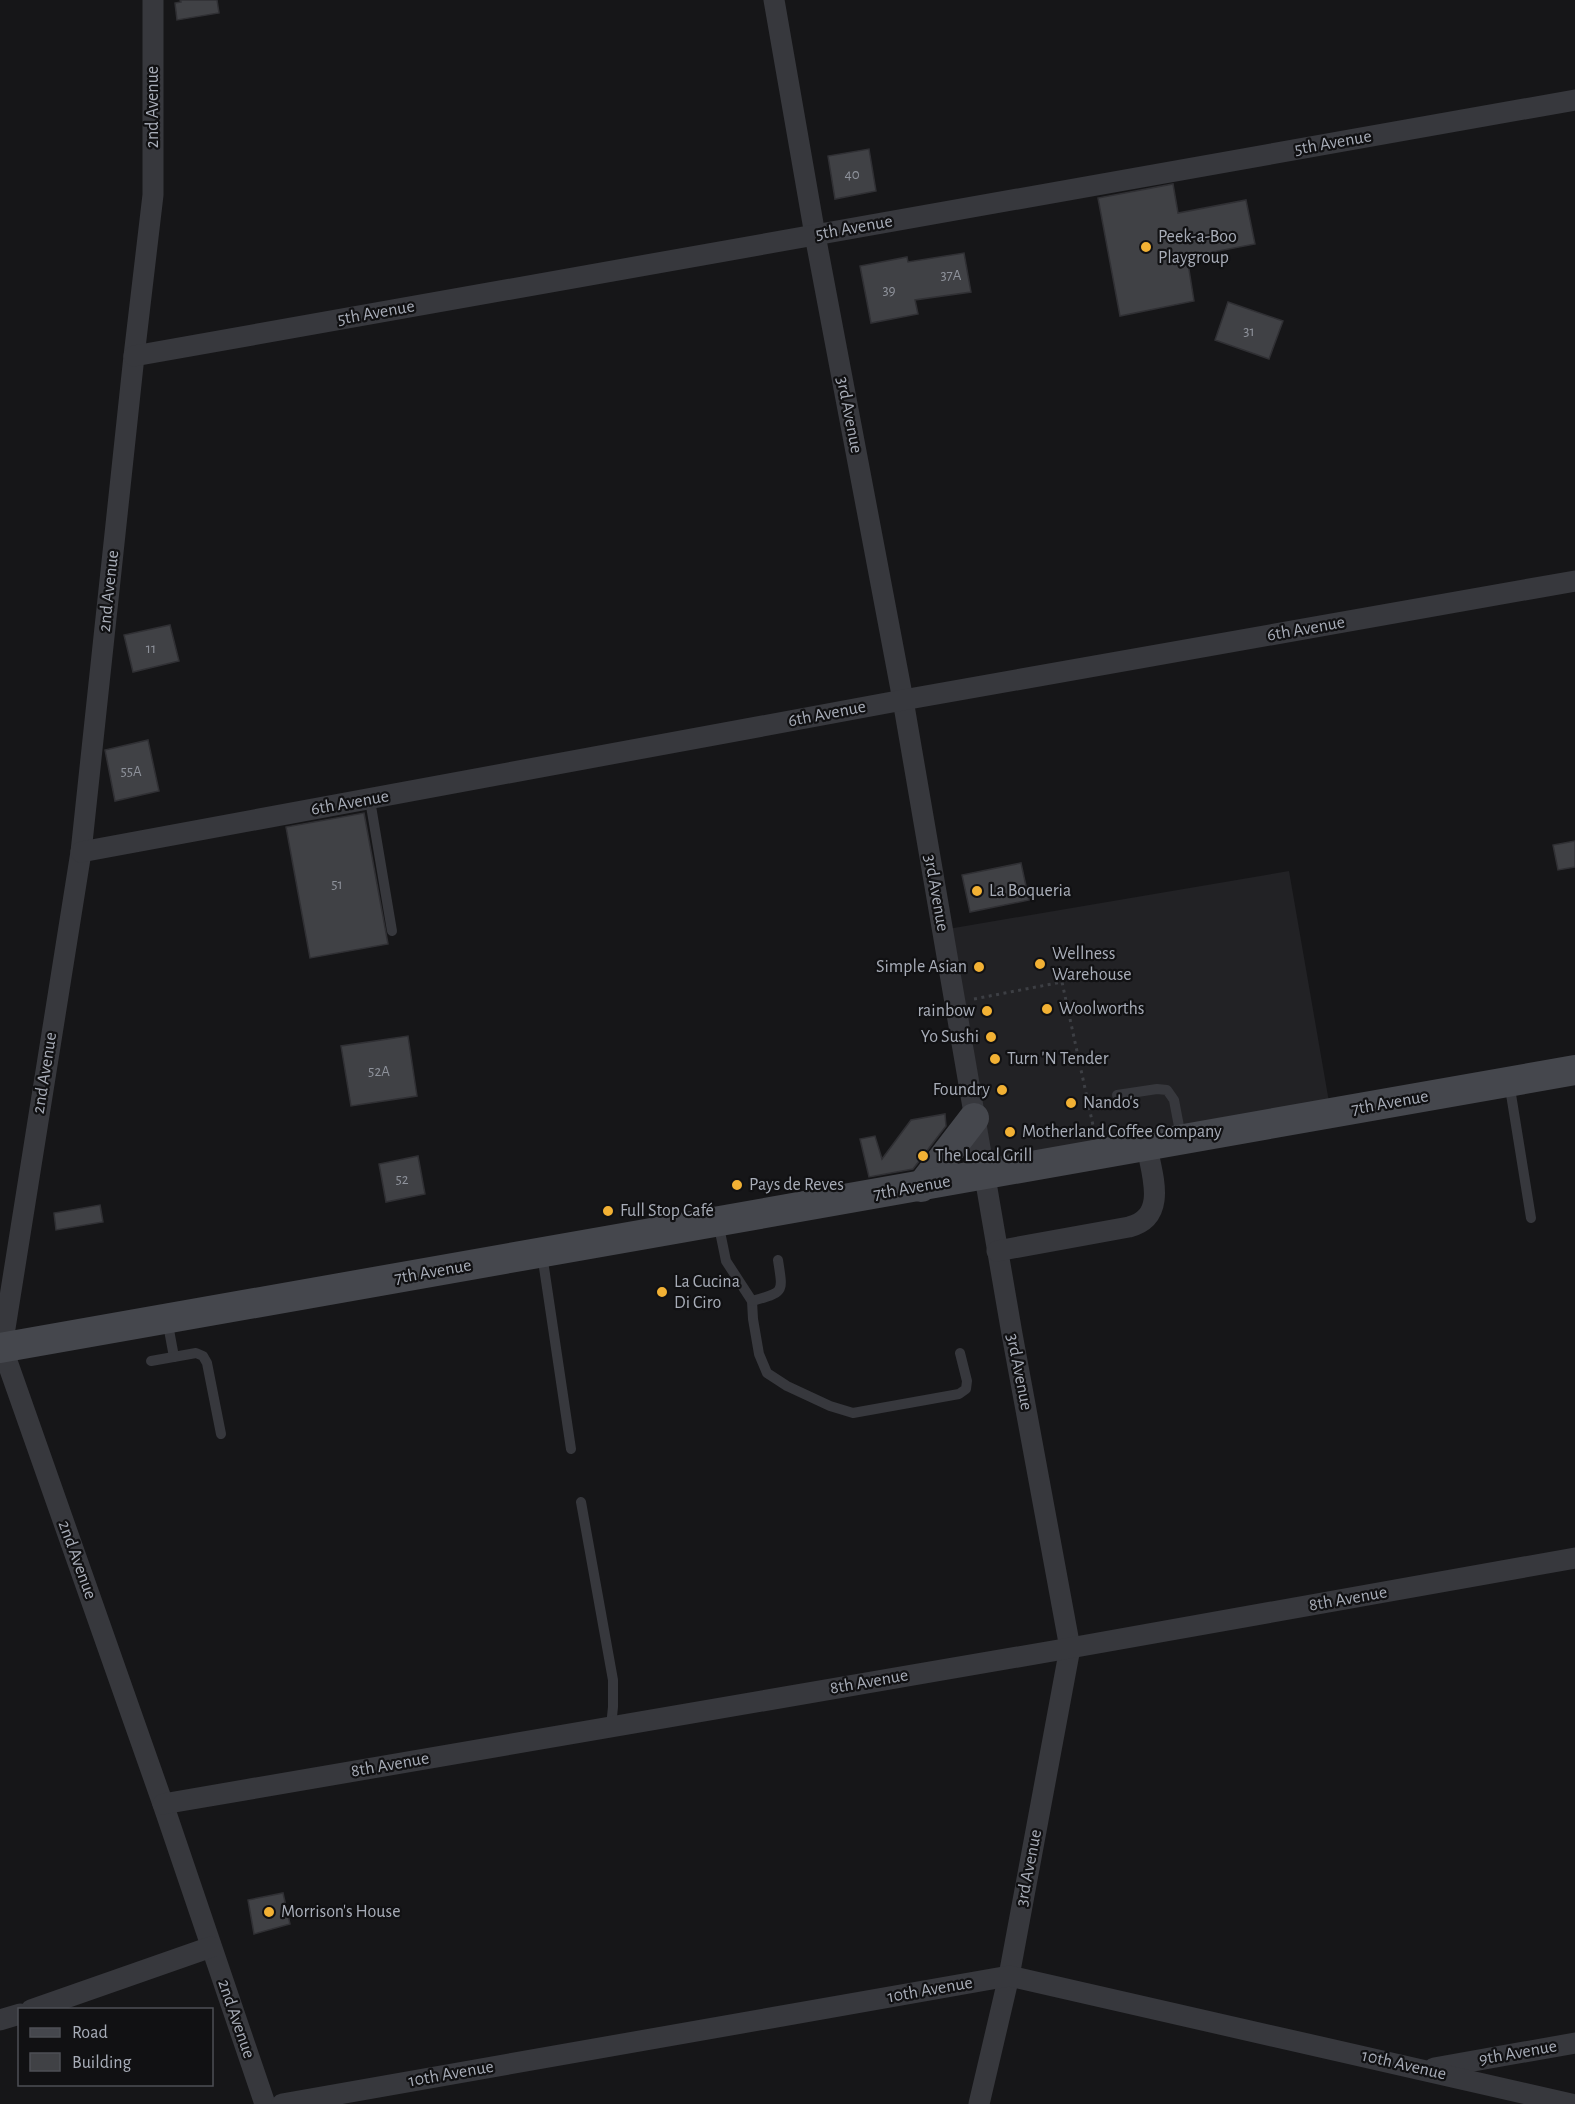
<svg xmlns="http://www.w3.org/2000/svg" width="1575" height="2104" font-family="'Alegreya Sans',sans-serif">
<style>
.built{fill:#222225}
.building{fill:#404145;stroke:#303034;stroke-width:1.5}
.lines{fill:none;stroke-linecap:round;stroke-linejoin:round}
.path{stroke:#3d3f44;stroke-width:3;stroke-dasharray:3 4.5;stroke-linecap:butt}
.lane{stroke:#37383d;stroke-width:10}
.street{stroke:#37383d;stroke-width:21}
.secondary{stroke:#45474d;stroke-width:30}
.poi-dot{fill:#f2b134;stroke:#111113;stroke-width:2}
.labels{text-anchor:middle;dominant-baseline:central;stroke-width:4.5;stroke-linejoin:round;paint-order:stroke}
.number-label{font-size:15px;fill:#8e929b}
.street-label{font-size:18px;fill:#a8adb8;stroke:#111113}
.poi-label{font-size:18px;fill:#a8adb8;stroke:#111113;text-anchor:start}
</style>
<rect width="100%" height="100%" fill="#161618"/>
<polygon class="built" points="1289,871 1329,1102 989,1167 948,929"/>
<g class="building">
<polygon points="180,0 217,0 219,13 177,20 175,3 181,2"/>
<polygon points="869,149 876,191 835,199 828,156"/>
<polygon points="1173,184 1178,213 1246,200 1255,244 1187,257 1194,301 1120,316 1098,198"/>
<polygon points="964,253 971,292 915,300 918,314 871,323 860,266 907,257 908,262"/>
<polygon points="1228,302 1283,321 1269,359 1215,340"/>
<polygon points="170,625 179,661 133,672 124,635"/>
<polygon points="148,740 159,791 115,801 105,750"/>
<polygon points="364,813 388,944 310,958 286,827"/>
<polygon points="1575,841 1575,867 1558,870 1553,845"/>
<polygon points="1021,863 1029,900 970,912 962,875"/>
<polygon points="408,1036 417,1096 351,1106 341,1046"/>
<polygon points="945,1114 946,1126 913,1169 869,1177 860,1139 875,1136 882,1159 911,1120"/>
<polygon points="418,1156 425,1194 386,1202 379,1164"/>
<polygon points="100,1205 103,1222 56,1230 54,1213"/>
<polygon points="283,1893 290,1924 254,1934 248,1900"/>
</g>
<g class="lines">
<polyline class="path" points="974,999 1062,982 1094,1130"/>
<g class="lane">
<polyline points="370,800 392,931"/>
<polyline points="1509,1082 1531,1218"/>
<polyline points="1117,1095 1157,1089 1167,1090 1174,1100 1181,1137"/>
<polyline points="718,1222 726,1261 752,1301 753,1319 759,1354 767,1373 787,1386 830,1406 853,1413 959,1394 966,1389 967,1381 960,1353"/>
<polyline points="542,1254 571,1449"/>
<path d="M752 1301C785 1292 783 1293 778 1260"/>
<polyline points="167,1319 174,1357"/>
<polyline points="151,1361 196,1353 203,1356 207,1363 221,1434"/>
<polyline points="581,1502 613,1680 613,1707 611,1726"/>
</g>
<g class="street">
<polyline points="153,0 153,195 134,356 81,852 2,1347 163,1804 265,2104"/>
<polyline points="774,0 815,235 903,700 1012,1334 1070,1648 1009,1976 979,2104"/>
<polyline points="134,356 1575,100"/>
<polyline points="81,852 903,700 1575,581"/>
<path d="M997 1251 1129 1227C1168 1217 1152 1175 1147 1147"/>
<polyline points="163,1804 1070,1648 1575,1558"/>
<polyline points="31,2010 211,1947"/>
<polyline points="0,2020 20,2014"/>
<polyline points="1434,2068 1575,2043"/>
<polyline points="282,2104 1009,1976 1571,2104"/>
</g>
<g class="secondary">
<polyline points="921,1187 974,1118"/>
<polyline points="0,1348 1575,1070"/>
</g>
</g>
<g class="poi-dot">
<circle cx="1146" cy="247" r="6"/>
<circle cx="977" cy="891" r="6"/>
<circle cx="1040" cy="964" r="6"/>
<circle cx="979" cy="967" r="6"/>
<circle cx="1047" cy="1009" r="6"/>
<circle cx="987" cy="1011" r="6"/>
<circle cx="991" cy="1037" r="6"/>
<circle cx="995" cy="1059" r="6"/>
<circle cx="1002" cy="1090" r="6"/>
<circle cx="1071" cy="1103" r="6"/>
<circle cx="1010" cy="1132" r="6"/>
<circle cx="923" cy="1156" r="6"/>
<circle cx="737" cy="1185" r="6"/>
<circle cx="608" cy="1211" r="6"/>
<circle cx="662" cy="1292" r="6"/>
<circle cx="269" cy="1912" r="6"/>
</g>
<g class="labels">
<g class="number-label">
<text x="852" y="174">40</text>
<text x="951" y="275">37A</text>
<text x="889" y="290">39</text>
<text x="1249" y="331">31</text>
<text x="151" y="648">11</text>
<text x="131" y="771">55A</text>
<text x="337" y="884">51</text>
<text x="379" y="1071">52A</text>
<text x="402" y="1179">52</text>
</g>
<g class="street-label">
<text transform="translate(153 107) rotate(-90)">2nd Avenue</text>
<text transform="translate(1333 143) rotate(-10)">5th Avenue</text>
<text transform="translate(854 228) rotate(-10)">5th Avenue</text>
<text transform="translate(376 313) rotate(-10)">5th Avenue</text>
<text transform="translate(849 415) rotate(79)">3rd Avenue</text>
<text transform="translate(109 591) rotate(-84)">2nd Avenue</text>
<text transform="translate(1306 629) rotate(-10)">6th Avenue</text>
<text transform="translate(827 714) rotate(-11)">6th Avenue</text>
<text transform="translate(350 803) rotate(-10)">6th Avenue</text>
<text transform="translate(936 893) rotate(80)">3rd Avenue</text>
<text transform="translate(45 1073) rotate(-81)">2nd Avenue</text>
<text transform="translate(1390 1103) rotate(-10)">7th Avenue</text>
<text transform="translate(912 1188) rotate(-10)">7th Avenue</text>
<text transform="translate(433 1272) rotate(-10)">7th Avenue</text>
<text transform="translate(1019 1372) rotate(79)">3rd Avenue</text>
<text transform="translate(77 1560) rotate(70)">2nd Avenue</text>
<text transform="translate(1348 1599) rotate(-10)">8th Avenue</text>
<text transform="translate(869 1682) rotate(-10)">8th Avenue</text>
<text transform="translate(390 1765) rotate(-10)">8th Avenue</text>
<text transform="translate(1029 1868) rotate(-79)">3rd Avenue</text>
<text transform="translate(930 1990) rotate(-10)">10th Avenue</text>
<text transform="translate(236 2019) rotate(71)">2nd Avenue</text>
<text transform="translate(1518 2053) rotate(-10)">9th Avenue</text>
<text transform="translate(1404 2065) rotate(13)">10th Avenue</text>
<text transform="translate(451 2074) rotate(-10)">10th Avenue</text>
</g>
<g class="poi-label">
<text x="1158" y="237">Peek-a-Boo<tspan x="1158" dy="21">Playgroup</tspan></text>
<text x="989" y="891">La Boqueria</text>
<text x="1052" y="954">Wellness<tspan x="1052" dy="21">Warehouse</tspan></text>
<text x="967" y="967" text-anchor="end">Simple Asian</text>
<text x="1059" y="1009">Woolworths</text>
<text x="975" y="1011" text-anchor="end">rainbow</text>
<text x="979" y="1037" text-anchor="end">Yo Sushi</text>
<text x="1007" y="1059">Turn 'N Tender</text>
<text x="990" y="1090" text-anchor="end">Foundry</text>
<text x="1083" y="1103">Nando's</text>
<text x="1022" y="1132">Motherland Coffee Company</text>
<text x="935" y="1156">The Local Grill</text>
<text x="749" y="1185">Pays de Reves</text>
<text x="620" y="1211">Full Stop Café</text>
<text x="674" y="1282">La Cucina<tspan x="674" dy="21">Di Ciro</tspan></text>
<text x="281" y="1912">Morrison's House</text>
</g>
</g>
<rect x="18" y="2008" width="195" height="78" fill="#111113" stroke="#4d4f55" stroke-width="1.5"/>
<rect x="30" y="2028" width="30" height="9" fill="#45474d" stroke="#4d4f55" stroke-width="1.5"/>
<text x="72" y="2038" font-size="18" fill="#a8adb8">Road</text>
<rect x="30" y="2053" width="30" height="18" fill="#404145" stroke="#4d4f55" stroke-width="1.5"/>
<text x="72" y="2068" font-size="18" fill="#a8adb8">Building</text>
</svg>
